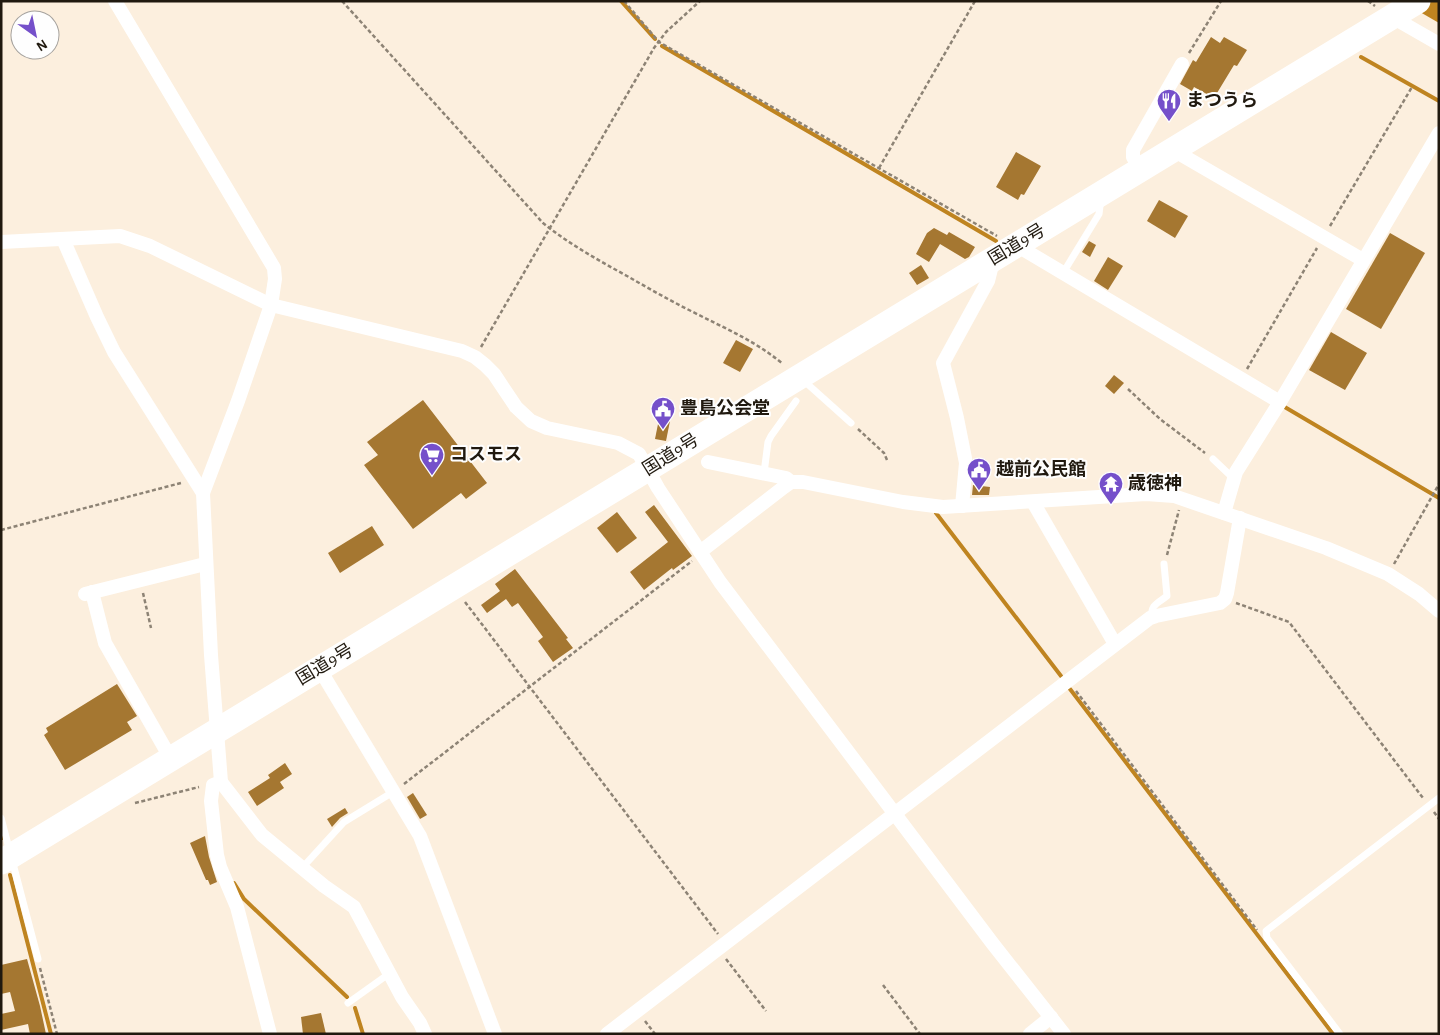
<svg xmlns="http://www.w3.org/2000/svg" width="1440" height="1035" font-family="'Alegreya Sans','Noto Sans JP',sans-serif">
<style>
.water{fill:#bf8420}
.lines{fill:none;stroke-linecap:round;stroke-linejoin:round}
.stream{stroke:#bf8420;stroke-width:4}
.building{fill:#a57731}
.path{stroke:#8d8375;stroke-width:2.5;stroke-dasharray:4 2.5;stroke-linecap:butt}
.lane{stroke:#fff;stroke-width:7}
.street{stroke:#fff;stroke-width:14}
.highway{stroke:#fff;stroke-width:25}
.labels{text-anchor:middle;dominant-baseline:central;stroke-width:4;stroke-linejoin:round;paint-order:stroke}
.poi-label{font-size:18px;font-weight:bold;fill:#20190f;stroke:#fefefe;text-anchor:start}
.street-label{font-size:18px;fill:#20190f;stroke:#fefefe}
</style>
<rect width="100%" height="100%" fill="#fcefde"/>
<polygon class="water" points="1401,1 1439,1 1439,23"/>
<g class="lines">
<g class="stream">
<polyline points="621,1 655,39"/>
<polyline points="662,46 996,241"/>
<polyline points="1361,57 1439,101"/>
<polyline points="1283,406 1439,498"/>
<polyline points="936,513 1061,676"/>
<polyline points="1070,689 1333,1034"/>
<polyline points="1,834 2,838"/>
<polyline points="10,875 51,1034"/>
<polyline points="234,883 244,899 347,997"/>
<polyline points="355,1008 363,1034"/>
</g>
</g>
<g class="building">
<polygon points="1211,37 1220,43 1224,37 1247,50 1237,66 1234,65 1214,98 1194,87 1192,91 1180,84 1193,60 1196,62"/>
<polygon points="1016,152 1041,166 1024,195 1021,194 1018,200 996,187"/>
<polygon points="1159,200 1188,216 1175,238 1147,221"/>
<polygon points="934,228 947,235 949,232 975,247 969,257 965,259 940,244 929,262 916,254 927,233"/>
<polygon points="1390,233 1425,253 1381,329 1346,309"/>
<polygon points="1089,241 1096,245 1090,257 1082,252"/>
<polygon points="1108,257 1123,266 1108,290 1094,281"/>
<polygon points="921,265 929,278 917,285 909,273"/>
<polygon points="1331,332 1367,353 1345,390 1309,370"/>
<polygon points="736,340 753,349 740,372 723,363"/>
<polygon points="1114,375 1124,383 1114,394 1105,386"/>
<polygon points="423,400 487,483 466,499 461,493 413,529 364,465 378,455 367,442"/>
<polygon points="659,419 670,421 666,441 655,439"/>
<polygon points="973,485 990,487 989,495 972,495"/>
<polygon points="654,505 692,556 673,570 672,568 644,590 630,572 668,542 645,512"/>
<polygon points="617,512 637,538 617,553 597,528"/>
<polygon points="372,526 384,545 340,573 328,553"/>
<polygon points="515,569 568,638 566,639 573,648 553,662 538,641 543,637 518,603 512,607 506,599 487,613 481,605 500,591 495,584"/>
<polygon points="117,684 137,716 127,722 132,730 65,770 44,735 48,732 46,728"/>
<polygon points="285,763 292,774 280,782 284,788 257,806 248,792 270,778 268,775"/>
<polygon points="413,793 427,815 420,819 407,797"/>
<polygon points="345,808 348,813 340,818 332,827 327,819"/>
<polygon points="205,836 209,857 217,882 210,885 208,880 206,880 190,843"/>
<polygon points="27,959 40,1006 46,1034 30,1034 28,1024 1,1030 1,1014 15,1011 10,992 1,994 1,965"/>
<polygon points="321,1013 326,1034 303,1034 301,1017"/>
</g>
<g class="lines">
<g class="path">
<path d="M342 1 543 223C569 244 598 260 627 276 648 288 669 300 691 311 724 328 754 340 783 364"/>
<polyline points="624,1 659,42 997,236"/>
<polyline points="1368,1 1375,6"/>
<polyline points="1189,53 1221,1"/>
<polyline points="879,168 975,1"/>
<polyline points="1330,226 1412,87"/>
<polyline points="481,347 654,48 666,32 700,1"/>
<polyline points="1247,369 1317,248"/>
<polyline points="1128,389 1160,419 1205,453"/>
<polyline points="858,429 884,453 887,460"/>
<polyline points="1,530 181,483"/>
<polyline points="1167,555 1179,510"/>
<polyline points="1394,564 1439,484"/>
<polyline points="143,593 151,628"/>
<polyline points="465,602 718,934"/>
<polyline points="1236,603 1289,622 1423,798"/>
<polyline points="1076,691 1257,930"/>
<polyline points="404,784 692,561"/>
<polyline points="135,803 199,787"/>
<polyline points="1434,812 1439,819"/>
<polyline points="726,959 766,1011"/>
<polyline points="40,968 57,1034"/>
<polyline points="883,985 920,1034"/>
<polyline points="645,1021 655,1034"/>
</g>
<g class="lane">
<polyline points="1063,273 1099,214 1100,206 1098,202"/>
<polyline points="803,380 851,423"/>
<polyline points="1213,459 1233,478"/>
<polyline points="764,473 768,442 771,436 796,401"/>
<path d="M1152 617C1150 605 1158 603 1167 596L1164 564"/>
<polyline points="1,818 38,959"/>
<polyline points="302,868 344,822 393,792"/>
<polyline points="348,1003 390,973"/>
<polyline points="1340,1034 1267,938 1266,931 1439,798"/>
</g>
<g class="street">
<polyline points="115,1 274,268 275,279 271,305 238,401 203,493 211,655 221,782 262,835 324,886 354,907 402,997 420,1023 425,1034"/>
<polyline points="1392,17 1439,44"/>
<polyline points="1173,150 1363,260"/>
<polyline points="1140,170 1133,157 1133,150 1182,64"/>
<polyline points="63,239 97,317 114,352 203,493"/>
<polyline points="1,242 120,236 150,246 271,305 462,351 475,357 485,365 494,374 516,407 531,421 547,428 618,443 639,454 658,488 720,582 993,944 1064,1034"/>
<polyline points="1016,245 1280,402"/>
<polyline points="708,462 786,478 791,482"/>
<polyline points="1033,502 1115,644"/>
<polyline points="962,506 966,463 957,418 943,363 988,281 991,269 988,262"/>
<polyline points="1224,513 1236,472 1280,402 1439,133"/>
<polyline points="700,552 784,487 791,482 803,482 903,502 943,507 1146,494 1174,496 1326,548 1388,574 1419,594 1439,611"/>
<polyline points="92,592 105,643 171,759"/>
<polyline points="85,594 205,564"/>
<polyline points="319,668 420,836 495,1034"/>
<polyline points="221,782 213,785 211,801 217,855 220,867 237,907 270,1034"/>
<polyline points="607,1034 1150,618 1156,616 1220,603 1225,599 1227,593 1240,518"/>
<polyline points="1030,1034 1051,1017"/>
</g>
<polyline class="highway" points="1,862 1418,1"/>
</g>
<defs>
<symbol id="restaurant-pin" viewBox="-11 -11 22 30"><path d="M0 17L-7.5 6A9.5 9.5 0 1 1 7.5 6Z" fill="#7550ca" stroke="#fefefe"/><path d="M-5-6h1v4h1v-4h1v4h1v-4h1v5L-1.5 .5V6h-2V.5L-5-1ZM5-6V6H3V1.5H1.5Q1.5-4 5-6Z" fill="#fff"/></symbol>
<symbol id="civic-pin" viewBox="-11 -11 22 30"><path d="M0 17L-7.5 6A9.5 9.5 0 1 1 7.5 6Z" fill="#7550ca" stroke="#fefefe"/><path d="M-.6-6.5H3V-4.5H.6V-3L4-1V1h2V6H-6V1h2V-1L-.6-3ZM-1.2 2.5V6h2.4V2.5Z" fill="#fff"/></symbol>
<symbol id="supermarket-pin" viewBox="-11 -11 22 30"><path d="M0 17L-7.5 6A9.5 9.5 0 1 1 7.5 6Z" fill="#7550ca" stroke="#fefefe"/><path d="M-6-5.5h2.5l.6 2H6L4.5 2H-2.5L-4.4-4H-6ZM-1.5 3.2a1.3 1.3 0 1 0 .1 0ZM3 3.2a1.3 1.3 0 1 0 .1 0Z" fill="#fff"/></symbol>
<symbol id="temple-pin" viewBox="-11 -11 22 30"><path d="M0 17L-7.5 6A9.5 9.5 0 1 1 7.5 6Z" fill="#7550ca" stroke="#fefefe"/><path d="M0-6L5-2H3V0L6.5 2.5H4V6H1.5V3h-3V6H-4V2.5H-6.5L-3 0V-2H-5Z" fill="#fff"/></symbol>
</defs>
<g fill-rule="evenodd">
<use href="#restaurant-pin" x="1155" y="87" width="28" height="38"/>
<use href="#civic-pin" x="649" y="395" width="28" height="38"/>
<use href="#supermarket-pin" x="418" y="441" width="28" height="38"/>
<use href="#civic-pin" x="965" y="456" width="28" height="38"/>
<use href="#temple-pin" x="1097" y="470" width="28" height="38"/>
</g>
<g class="labels">
<g class="poi-label">
<text x="1186" y="101">まつうら</text>
<text x="680" y="409">豊島公会堂</text>
<text x="450" y="455">コスモス</text>
<text x="996" y="470">越前公民館</text>
<text x="1128" y="484">歳徳神</text>
</g>
<g class="street-label">
<text transform="translate(1017 245) rotate(-31)">国道9号</text>
<text transform="translate(671 455) rotate(-32)">国道9号</text>
<text transform="translate(325 665) rotate(-31)">国道9号</text>
</g>
</g>
<rect width="1440" height="1035" fill="none" stroke="#20190f" stroke-width="5"/>
<g transform="translate(35 35) rotate(147)"><circle r="24" fill="#fefefe" stroke="#a5a29e"/>
<path d="M0-4L9 19L0 12L-9 19Z" fill="#7550ca"/>
<text y="-8" font-size="14" font-weight="bold" text-anchor="middle" fill="#20190f">N</text>
</g>
</svg>
